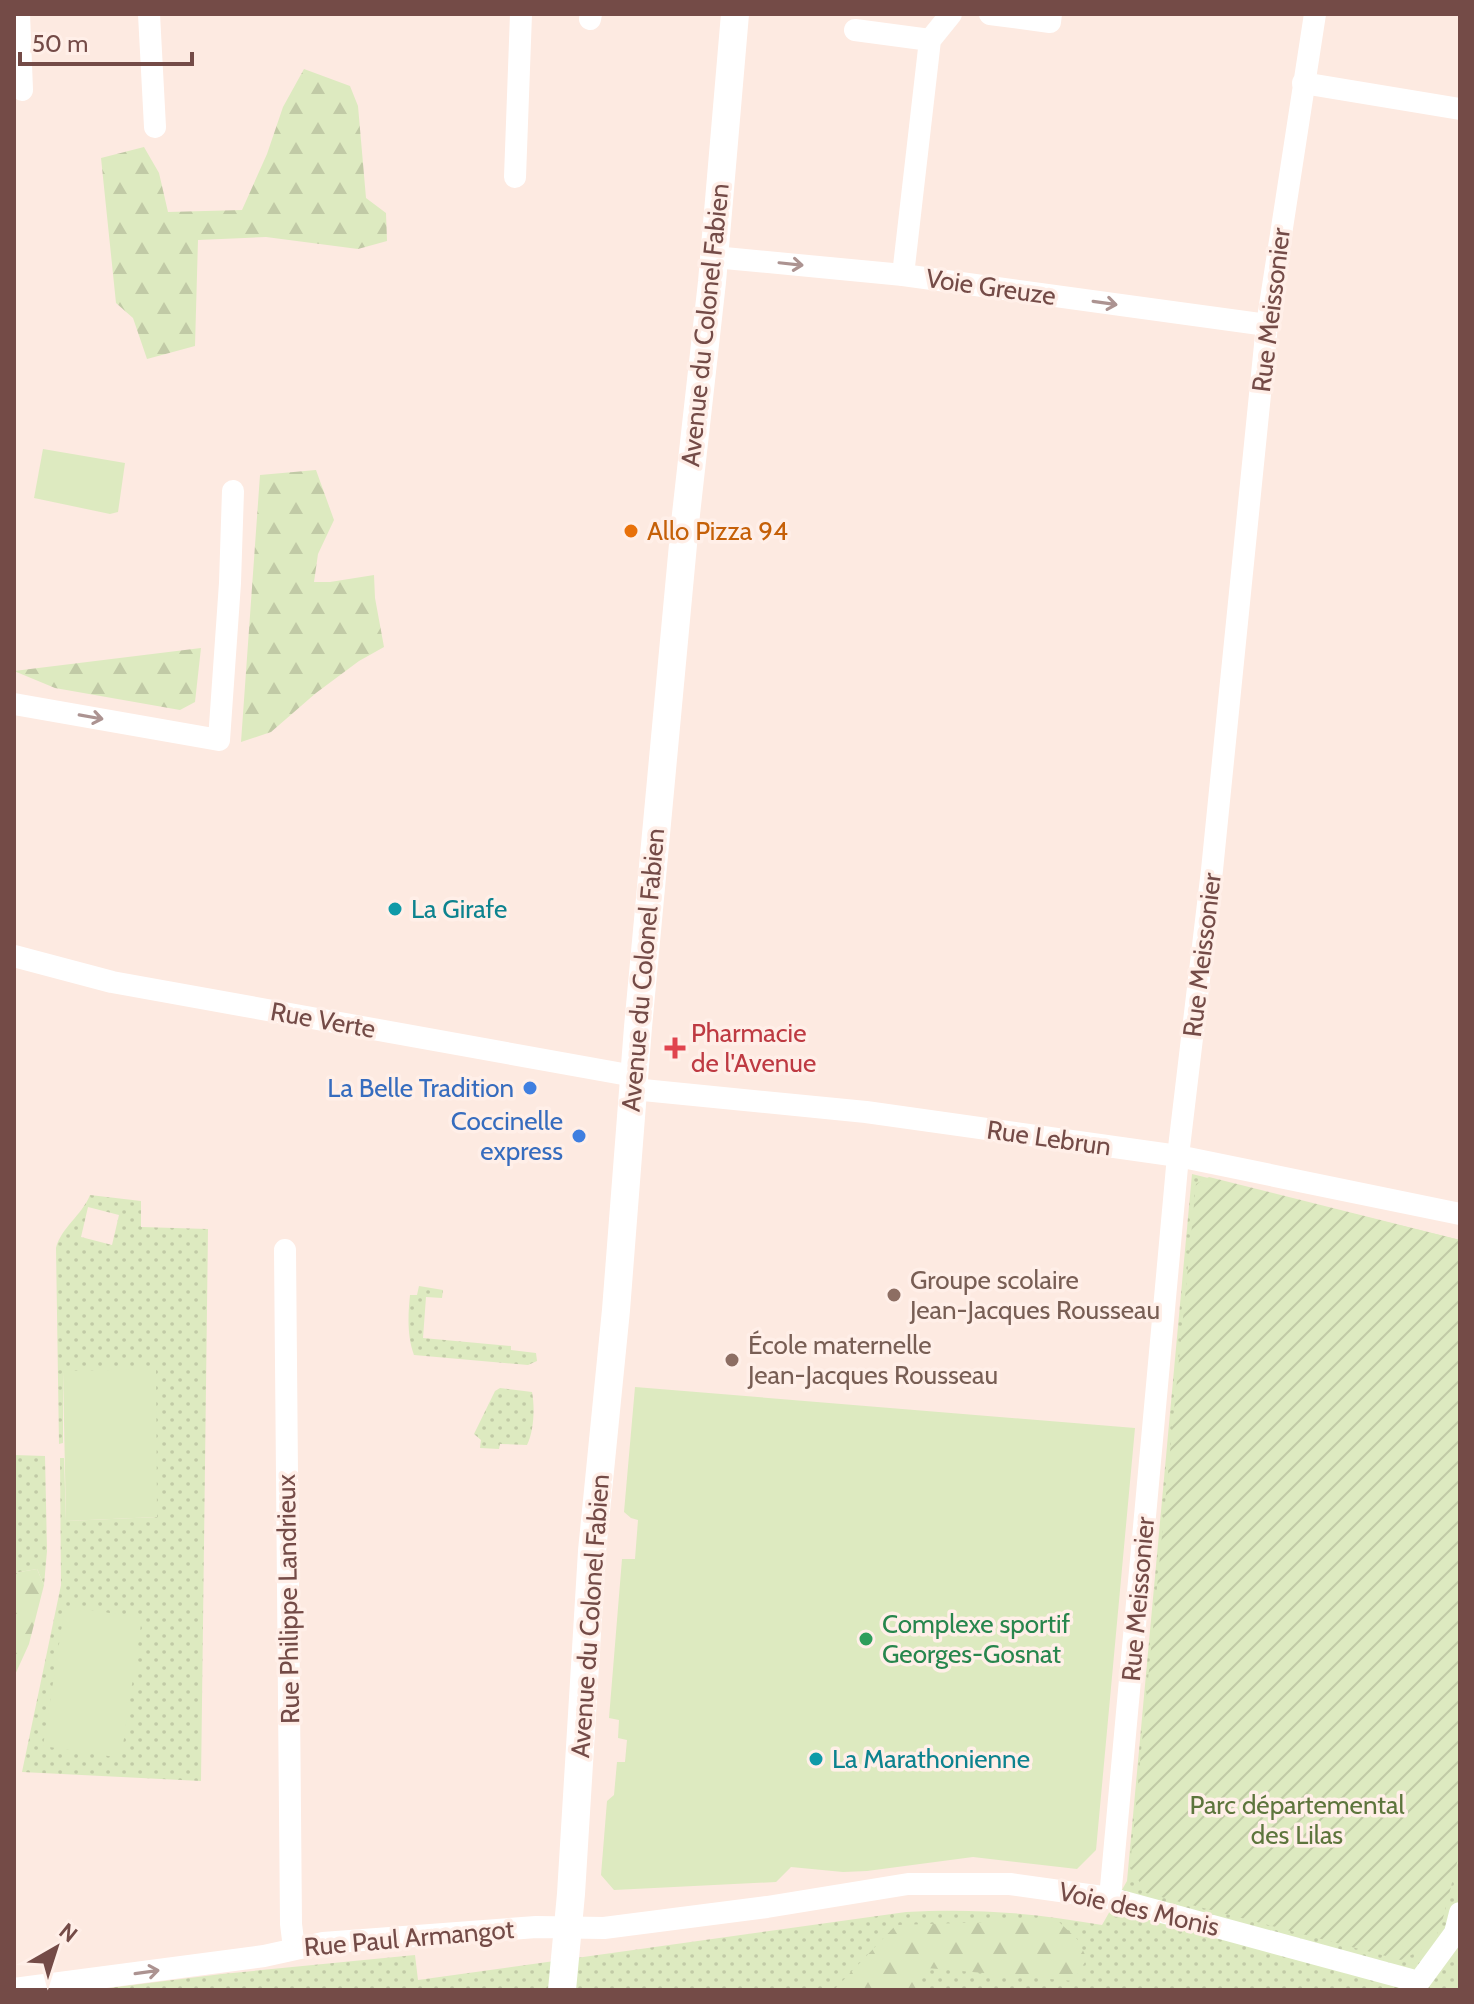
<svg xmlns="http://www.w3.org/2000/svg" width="1474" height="2004" font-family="Cabin,sans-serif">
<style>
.grass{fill:url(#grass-dots);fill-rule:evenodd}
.forest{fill:url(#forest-firs)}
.garden{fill:url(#garden-furrows)}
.pitch{fill:#ddeac0}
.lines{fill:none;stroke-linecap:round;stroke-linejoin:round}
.minor{stroke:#fff;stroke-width:22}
.tertiary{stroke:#fff;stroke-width:28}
.oneway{stroke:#ac9391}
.food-dot{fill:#e8710a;stroke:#ffefe8;stroke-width:3}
.culture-dot{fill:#0f9aa8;stroke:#ffefe8;stroke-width:3}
.health-dot{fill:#e0444e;stroke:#ffefe8;stroke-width:3}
.shop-dot{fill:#3f7fe0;stroke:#ffefe8;stroke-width:3}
.education-dot{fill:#8d6e63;stroke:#ffefe8;stroke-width:3}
.leisure-dot{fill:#2e9e5b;stroke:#ffefe8;stroke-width:3}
.labels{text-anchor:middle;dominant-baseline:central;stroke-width:7;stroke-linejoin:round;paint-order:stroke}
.street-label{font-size:26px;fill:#744b47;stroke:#ffefe8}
.food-label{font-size:26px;fill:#c56008;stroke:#ffefe8;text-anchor:start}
.culture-label{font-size:26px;fill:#0d838f;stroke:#ffefe8;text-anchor:start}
.health-label{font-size:26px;fill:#be3a42;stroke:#ffefe8;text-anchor:start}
.shop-label{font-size:26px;fill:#366cbe;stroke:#ffefe8;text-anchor:end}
.education-label{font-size:26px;fill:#785e54;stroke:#ffefe8;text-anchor:start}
.leisure-label{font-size:26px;fill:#27864d;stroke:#ffefe8;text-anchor:start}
.park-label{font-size:26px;fill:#5d753c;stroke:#ffefe8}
</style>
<defs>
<pattern id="grass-dots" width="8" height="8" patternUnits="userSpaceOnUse" patternTransform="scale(2)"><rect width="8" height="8" fill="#ddeac0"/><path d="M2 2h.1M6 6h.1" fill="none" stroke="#c1caa6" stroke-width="1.8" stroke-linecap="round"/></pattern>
<pattern id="forest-firs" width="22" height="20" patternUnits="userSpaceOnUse" patternTransform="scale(2)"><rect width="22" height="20" fill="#ddeac0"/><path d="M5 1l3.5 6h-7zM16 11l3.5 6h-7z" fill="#c1caa6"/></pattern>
<pattern id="garden-furrows" width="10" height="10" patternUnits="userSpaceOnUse" patternTransform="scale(2)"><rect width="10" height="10" fill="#ddeac0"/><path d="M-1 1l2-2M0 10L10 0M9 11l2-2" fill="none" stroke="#c1caa6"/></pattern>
</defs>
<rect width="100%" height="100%" fill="#fdeae1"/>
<g class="grass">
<path d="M1192 1174 1460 1240V1990H92L222 1974 415 1955 418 1980 906 1912C975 1908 1034 1913 1102 1925L1127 1881Z"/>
<path d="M90 1195 141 1201V1227L208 1229 201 1781 22 1772 61 1585 60 1458H64L66 1521 157 1517 63 1371V1443L59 1444 56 1248C61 1228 82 1215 90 1195ZM88 1207 119 1215 112 1245 81 1237Z"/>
<path d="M419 1286 443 1290 442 1298 426 1297 423 1338 511 1346V1350L536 1353 537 1361 528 1365 414 1355C407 1336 408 1315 410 1295H417Z"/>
<path d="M500 1388 532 1392C535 1407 534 1431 527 1445L500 1444 499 1449 480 1448 481 1440 474 1434 495 1391Z"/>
<polygon points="14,1455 45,1456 47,1551 44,1585 37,1569 14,1573"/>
</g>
<g class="forest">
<polygon points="304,69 350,86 358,106 366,198 386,213 387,241 358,249 266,237 198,240 195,346 147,359 133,318 116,303 101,158 144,147 159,173 168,212 242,210 267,154 283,107"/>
<polygon points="316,470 334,520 318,554 314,582 330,582 374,575 375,598 384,647 359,661 316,693 271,732 241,742 260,475"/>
<polygon points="201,648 195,702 180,710 55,688 14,671"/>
<polygon points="37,1569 44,1585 29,1644 14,1677 14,1573"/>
<polygon points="1057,1920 1078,1940 1087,1959 1073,1981 927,1968 917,1990 834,1990 896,1925"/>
</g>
<polygon class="garden" points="1209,1177 1460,1240 1460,1851 1442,1922 1433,1944 1401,1960 1146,1893 1130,1866 1196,1184"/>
<g class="pitch">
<polygon points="43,449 125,463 118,512 110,514 34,498"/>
<polygon points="156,1369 157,1517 66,1521 63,1371"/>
<polygon points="635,1387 1135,1428 1096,1850 1077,1869 973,1857 867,1871 843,1872 791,1867 776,1882 614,1890 601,1875 607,1801 614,1795 617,1762 625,1762 627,1740 618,1738 619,1720 609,1718 622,1559 635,1559 638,1520 631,1518 624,1512"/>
<polygon points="65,1606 142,1618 121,1758 43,1746"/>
</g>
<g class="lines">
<g class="minor">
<polyline points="19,14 22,90"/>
<polyline points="149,14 155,127"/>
<polyline points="990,14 1050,22 1051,14"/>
<polyline points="590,19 591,14"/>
<polyline points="855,30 930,40"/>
<polyline points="1303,83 1460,109"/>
<polyline points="515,177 521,14"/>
<polyline points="714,257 903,275 1267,325"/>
<polyline points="903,275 930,40 951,14"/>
<polyline points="14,704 219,740 230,583 233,491"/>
<polyline points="14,956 112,982 634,1076"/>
<polyline points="633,1089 866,1112 1178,1156 1460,1214"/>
<polyline points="285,1250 291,1924 294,1948"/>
<polyline points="1110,1898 1178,1156 1212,870 1267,325 1315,14"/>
<polyline points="14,1989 264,1956 323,1943 536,1927 604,1928 767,1907 908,1884 1010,1884 1110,1898 1419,1982 1455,1933 1460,1913"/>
</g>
<polyline class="tertiary" points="562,1990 571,1894 592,1551 616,1310 638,1027 685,523 712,282 735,14"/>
</g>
<defs><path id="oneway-shaft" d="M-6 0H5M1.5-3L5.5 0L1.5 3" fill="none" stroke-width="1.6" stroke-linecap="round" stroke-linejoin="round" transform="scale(2)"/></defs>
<g class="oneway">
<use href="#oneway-shaft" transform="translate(791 264) rotate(6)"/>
<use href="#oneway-shaft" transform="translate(1105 303) rotate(8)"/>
<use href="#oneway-shaft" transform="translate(91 717) rotate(10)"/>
<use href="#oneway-shaft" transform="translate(147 1972) rotate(-8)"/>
</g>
<circle class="food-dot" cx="631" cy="531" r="8"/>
<g class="culture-dot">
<circle cx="395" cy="909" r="8"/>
<circle cx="816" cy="1759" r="8"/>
</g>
<path class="health-dot" d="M671 1036h8v8h8v8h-8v8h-8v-8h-8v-8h8z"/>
<g class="shop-dot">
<circle cx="530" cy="1088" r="8"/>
<circle cx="579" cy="1136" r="8"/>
</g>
<g class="education-dot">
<circle cx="894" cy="1295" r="8"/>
<circle cx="732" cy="1360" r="8"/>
</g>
<circle class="leisure-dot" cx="866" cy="1639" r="8"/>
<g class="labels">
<g class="street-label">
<text transform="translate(991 287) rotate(8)">Voie Greuze</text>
<text transform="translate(1271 310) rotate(-83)">Rue Meissonier</text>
<text transform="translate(705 325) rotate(-84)">Avenue du Colonel Fabien</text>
<text transform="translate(1202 955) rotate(-83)">Rue Meissonier</text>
<text transform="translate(643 970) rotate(-85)">Avenue du Colonel Fabien</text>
<text transform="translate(323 1020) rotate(10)">Rue Verte</text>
<text transform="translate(1049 1138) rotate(8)">Rue Lebrun</text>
<text transform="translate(288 1599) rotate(-91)">Rue Philippe Landrieux</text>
<text transform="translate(1138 1599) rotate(-85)">Rue Meissonier</text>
<text transform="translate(590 1616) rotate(-86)">Avenue du Colonel Fabien</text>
<text transform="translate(1139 1909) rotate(13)">Voie des Monis</text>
<text transform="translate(409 1938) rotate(-5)">Rue Paul Armangot</text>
</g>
<g class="food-label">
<text x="647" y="531">Allo Pizza 94</text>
</g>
<g class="culture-label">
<text x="411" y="909">La Girafe</text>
<text x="832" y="1759">La Marathonienne</text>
</g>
<g class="health-label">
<text x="691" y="1033">Pharmacie<tspan x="691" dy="30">de l'Avenue</tspan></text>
</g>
<g class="shop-label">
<text x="514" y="1088">La Belle Tradition</text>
<text x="563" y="1121">Coccinelle<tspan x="563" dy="30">express</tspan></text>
</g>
<g class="education-label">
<text x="910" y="1280">Groupe scolaire<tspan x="910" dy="30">Jean-Jacques Rousseau</tspan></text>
<text x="748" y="1345">École maternelle<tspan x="748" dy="30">Jean-Jacques Rousseau</tspan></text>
</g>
<g class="leisure-label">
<text x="882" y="1624">Complexe sportif<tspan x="882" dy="30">Georges-Gosnat</tspan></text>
</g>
<g class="park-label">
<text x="1297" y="1805">Parc départemental<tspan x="1297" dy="30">des Lilas</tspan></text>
</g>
</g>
<rect width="1474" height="2004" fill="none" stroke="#744b47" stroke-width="32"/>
<g transform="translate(56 1948) rotate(39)" stroke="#ffefe8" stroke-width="6" paint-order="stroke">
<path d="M0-6L14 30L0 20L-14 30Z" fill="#744b47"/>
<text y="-12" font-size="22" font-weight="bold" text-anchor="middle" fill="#744b47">N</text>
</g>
<path d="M20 52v12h172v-12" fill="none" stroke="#744b47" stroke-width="4"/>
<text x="32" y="52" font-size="24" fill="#744b47" stroke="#ffefe8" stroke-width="6" paint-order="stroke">50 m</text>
</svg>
